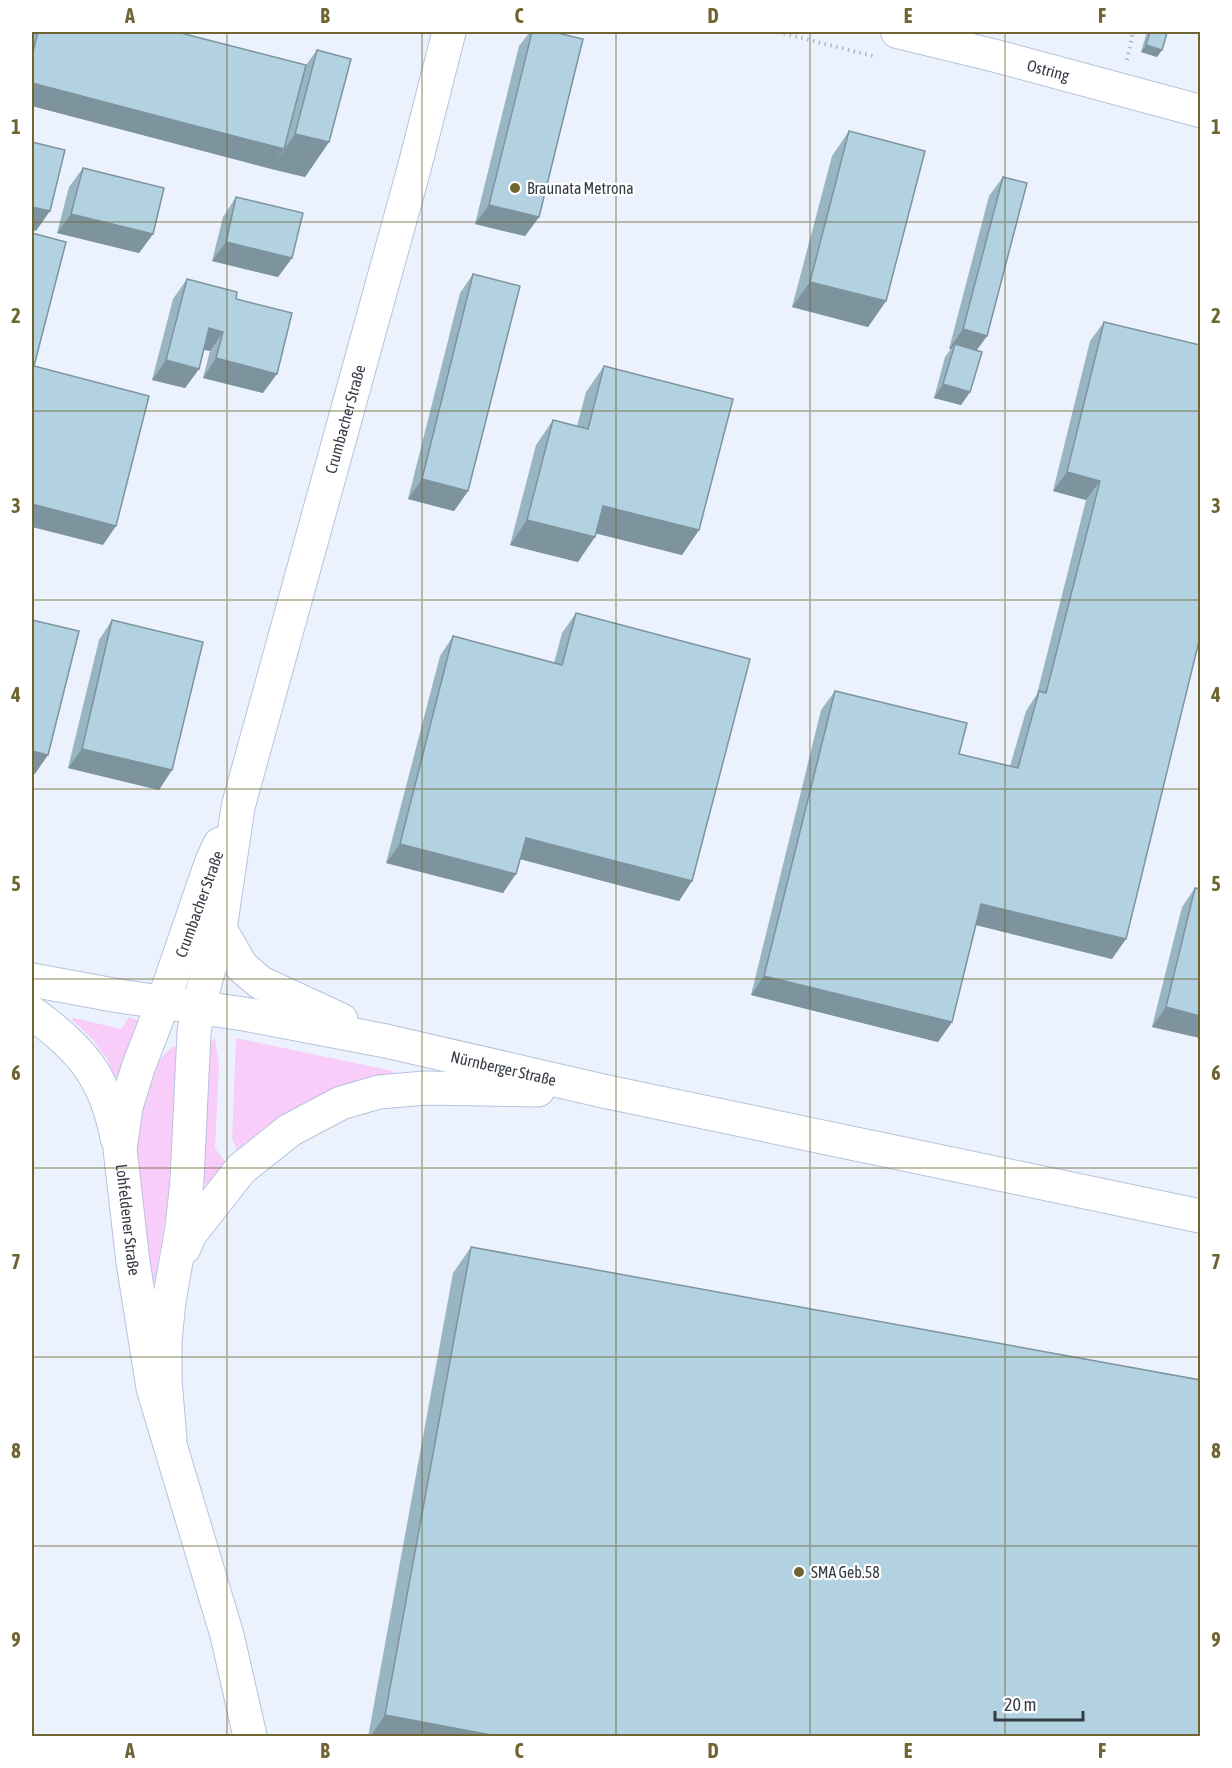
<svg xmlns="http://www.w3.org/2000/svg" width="1232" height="1768" font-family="'Asap Condensed',sans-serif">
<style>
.green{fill:#f9cdf9}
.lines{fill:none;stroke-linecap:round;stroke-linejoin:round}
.street-casing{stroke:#b4c3dc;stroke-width:34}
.secondary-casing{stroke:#b4c3dc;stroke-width:35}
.path{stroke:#b1b7c2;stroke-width:4;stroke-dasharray:1.5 4.5;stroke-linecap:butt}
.street{stroke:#fff;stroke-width:32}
.secondary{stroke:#fff;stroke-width:33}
.wall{fill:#99b5c2}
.shaded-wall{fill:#7d939e}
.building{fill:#b2d2e1;stroke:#7d939e;stroke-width:1.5}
.grid{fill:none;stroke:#706532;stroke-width:1.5;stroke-opacity:0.55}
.poi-dot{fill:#706532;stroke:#fff;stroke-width:2}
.labels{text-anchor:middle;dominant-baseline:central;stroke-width:4.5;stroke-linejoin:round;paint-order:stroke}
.street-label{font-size:16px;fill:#353b45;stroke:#fff}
.poi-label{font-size:16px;fill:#353b45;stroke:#fff;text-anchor:start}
.neatline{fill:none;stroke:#706532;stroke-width:2}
.grid-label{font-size:20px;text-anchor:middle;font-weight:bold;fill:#706532}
</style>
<rect width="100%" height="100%" fill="#ecf2fd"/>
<g class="green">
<polygon points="129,1017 140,1021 129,1053 118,1077 114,1076 107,1059 92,1039 71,1019 74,1018 121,1029"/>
<polygon points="215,1038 219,1065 215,1148 226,1163 210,1182 206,1184 202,1182 210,1041"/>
<polygon points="236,1038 393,1071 395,1080 305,1105 264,1129 238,1153 232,1139"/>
<polygon points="176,1046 178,1050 168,1202 155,1281 151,1281 134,1147 149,1077 163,1056 172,1047"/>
</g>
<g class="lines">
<defs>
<g id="street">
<path id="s1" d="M897 32 996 56 1200 111"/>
</g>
<g id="secondary">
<path id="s2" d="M220 844 212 861 163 1003 138 1068 126 1107 120 1149 133 1262 153 1388 227 1635 250 1736"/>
<polyline points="220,929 242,967 261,983 341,1020"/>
<path id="s3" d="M32 980 119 996 244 1014 386 1041 603 1091 1200 1216"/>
<path d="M32 1013C81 1048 106 1078 117 1138"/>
<polyline points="184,1248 190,1234 241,1169 290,1130 341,1103 379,1092 425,1088 538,1090"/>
<path id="s4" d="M170 1439 165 1380V1341L169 1301 182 1228 187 1180 194 1033 198 1008 220 929 238 807 414 169 449 32"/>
</g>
</defs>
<use href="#street" class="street-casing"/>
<use href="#secondary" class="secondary-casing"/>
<g class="path">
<polyline points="778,32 877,57"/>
<polyline points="1127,60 1133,32"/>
</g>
<use href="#street" class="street"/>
<use href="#secondary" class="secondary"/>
</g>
<g class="wall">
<polygon points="32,32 177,32 306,65 317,50 329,142 305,177 32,106"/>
<polygon points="530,32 553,32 539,217 525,236 475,224 519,46"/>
<polygon points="1148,32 1162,32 1162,50 1157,57 1141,52 1146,35"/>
<polygon points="849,131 886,301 868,327 792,307 832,156"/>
<polygon points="83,168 153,234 139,253 57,233 69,187"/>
<polygon points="1003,177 987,336 977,350 970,392 961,405 934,398 945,357 951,349 949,349 989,196"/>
<polygon points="236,197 292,258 278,277 212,261 223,217"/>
<polygon points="473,274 468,491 454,511 408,499 460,293"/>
<polygon points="187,279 236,299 263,393 203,378 210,351 204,350 199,369 185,388 152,380 173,299"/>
<polygon points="1104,322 1112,959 976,925 952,1022 938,1042 751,995 821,710 835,691 959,754 1010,766 1026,711 1037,694 1086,500 1053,491 1090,341"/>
<polygon points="604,366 699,530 682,555 596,533 578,562 510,545 536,445 553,420 577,426 586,392"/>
<polygon points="576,613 692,881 679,901 520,859 503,893 386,863 440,656 453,636 554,663 562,633"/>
<polygon points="112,620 159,790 68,768 99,640"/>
<polygon points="1195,888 1200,889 1200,1038 1152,1027 1182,907"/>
<polygon points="471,1247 1200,1737 368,1737 453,1273"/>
</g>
<g class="shaded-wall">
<polygon points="1146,45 1162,50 1157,57 1141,52"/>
<polygon points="32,83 284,149 271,169 32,106"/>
<polygon points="295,134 329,142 305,177 271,169"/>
<polygon points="489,205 539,217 525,236 475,224"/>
<polygon points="32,207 50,211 36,231 32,230"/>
<polygon points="71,214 153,234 139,253 57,233"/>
<polygon points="226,242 292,258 278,277 212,261"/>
<polygon points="810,282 886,301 868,327 792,307"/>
<polygon points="209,328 223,332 210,351 196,348"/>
<polygon points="963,329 987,336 973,355 955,344 951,349 949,349"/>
<polygon points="216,358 277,374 263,393 203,378"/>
<polygon points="166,360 199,369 185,388 152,380"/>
<polygon points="943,384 970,392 961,405 934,398"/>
<polygon points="1067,472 1100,481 1086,500 1053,491"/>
<polygon points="422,479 468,491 454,511 408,499"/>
<polygon points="32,504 116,526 103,545 32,527"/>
<polygon points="603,506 699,530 682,555 586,531"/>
<polygon points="527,520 595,537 578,562 510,545"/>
<polygon points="82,749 172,770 159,790 68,768"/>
<polygon points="32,751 48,755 35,774 32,773"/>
<polygon points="526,838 692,881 679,901 512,857"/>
<polygon points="400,844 516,874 503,893 386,863"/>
<polygon points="981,904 1126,939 1112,959 968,923"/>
<polygon points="764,976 952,1022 938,1042 751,995"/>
<polygon points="1166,1007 1200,1016 1200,1038 1152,1027"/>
<polygon points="385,1715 502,1737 370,1737"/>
</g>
<g class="building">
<polygon points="38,32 177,32 306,65 284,149 32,83 32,56"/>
<polygon points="532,32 553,32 583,39 539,217 489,205"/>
<polygon points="1150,32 1162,32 1167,33 1162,50 1146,45"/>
<polygon points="317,50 351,59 329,142 295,134"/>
<polygon points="849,131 925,151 886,301 810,282"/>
<polygon points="32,142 65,150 50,211 32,207"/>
<polygon points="83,168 164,188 153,234 71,214"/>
<polygon points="1003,177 1027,183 987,336 963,329"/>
<polygon points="236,197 303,213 292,258 226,242"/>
<polygon points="32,233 66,242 34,366 149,396 116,526 32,504"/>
<polygon points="473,274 520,286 468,491 422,479"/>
<polygon points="187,279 237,292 236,299 292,313 277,374 216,358 223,332 209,328 199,369 166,360"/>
<polygon points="1104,322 1200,345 1200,637 1126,939 981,904 952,1022 764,976 835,691 967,723 959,754 1018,768 1039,691 1046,693 1100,481 1067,472"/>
<polygon points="955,344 982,352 970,392 943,384"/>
<polygon points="604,366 733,399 699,530 603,506 595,537 527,520 553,420 588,429"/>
<polygon points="576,613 750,659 692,881 526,838 516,874 400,844 453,636 562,665"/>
<polygon points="32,620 79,631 48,755 32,751"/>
<polygon points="112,620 203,642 172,770 82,749"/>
<polygon points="1195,888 1200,889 1200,1016 1166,1007"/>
<polygon points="471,1247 1200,1380 1200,1737 502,1737 385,1715"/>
</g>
<path class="grid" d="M227 32V1736M422 32V1736M616 32V1736M810 32V1736M1005 32V1736M32 222H1200M32 411H1200M32 600H1200M32 789H1200M32 979H1200M32 1168H1200M32 1357H1200M32 1546H1200"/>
<g class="poi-dot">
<circle cx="515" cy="188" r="6"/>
<circle cx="799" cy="1572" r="6"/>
</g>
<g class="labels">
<g class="street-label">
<text stroke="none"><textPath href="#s1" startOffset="156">Ostring</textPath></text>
<text stroke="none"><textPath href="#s4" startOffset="1041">Crumbacher Straße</textPath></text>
<text transform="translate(199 904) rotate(-70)">Crumbacher Straße</text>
<text stroke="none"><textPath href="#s3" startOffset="480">Nürnberger Straße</textPath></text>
<text stroke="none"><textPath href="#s2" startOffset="393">Lohfeldener Straße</textPath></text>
</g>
<g class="poi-label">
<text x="527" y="188">Braunata Metrona</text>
<text x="811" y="1572">SMA Geb.58</text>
</g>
</g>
<rect width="1232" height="1768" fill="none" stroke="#ffffff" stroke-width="66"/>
<path d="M995 1711v9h88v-9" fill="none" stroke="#353b45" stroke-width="3"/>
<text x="1004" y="1711" font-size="18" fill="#353b45" stroke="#ffffff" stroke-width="4.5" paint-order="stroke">20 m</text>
<rect x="33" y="33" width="1166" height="1702" class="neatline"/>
<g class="grid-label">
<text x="130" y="23">A</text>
<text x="325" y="23">B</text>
<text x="519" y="23">C</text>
<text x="713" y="23">D</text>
<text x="908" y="23">E</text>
<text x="1102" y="23">F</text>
<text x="16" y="134">1</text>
<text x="1216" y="134">1</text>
<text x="16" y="323">2</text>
<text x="1216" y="323">2</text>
<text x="16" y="513">3</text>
<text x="1216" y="513">3</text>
<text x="16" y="702">4</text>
<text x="1216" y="702">4</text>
<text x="16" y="891">5</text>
<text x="1216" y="891">5</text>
<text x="16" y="1080">6</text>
<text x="1216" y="1080">6</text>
<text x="16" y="1269">7</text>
<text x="1216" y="1269">7</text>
<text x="16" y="1458">8</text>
<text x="1216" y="1458">8</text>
<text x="16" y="1647">9</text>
<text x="1216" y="1647">9</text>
<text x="130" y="1758">A</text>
<text x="325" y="1758">B</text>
<text x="519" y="1758">C</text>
<text x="713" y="1758">D</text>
<text x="908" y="1758">E</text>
<text x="1102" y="1758">F</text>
</g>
</svg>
